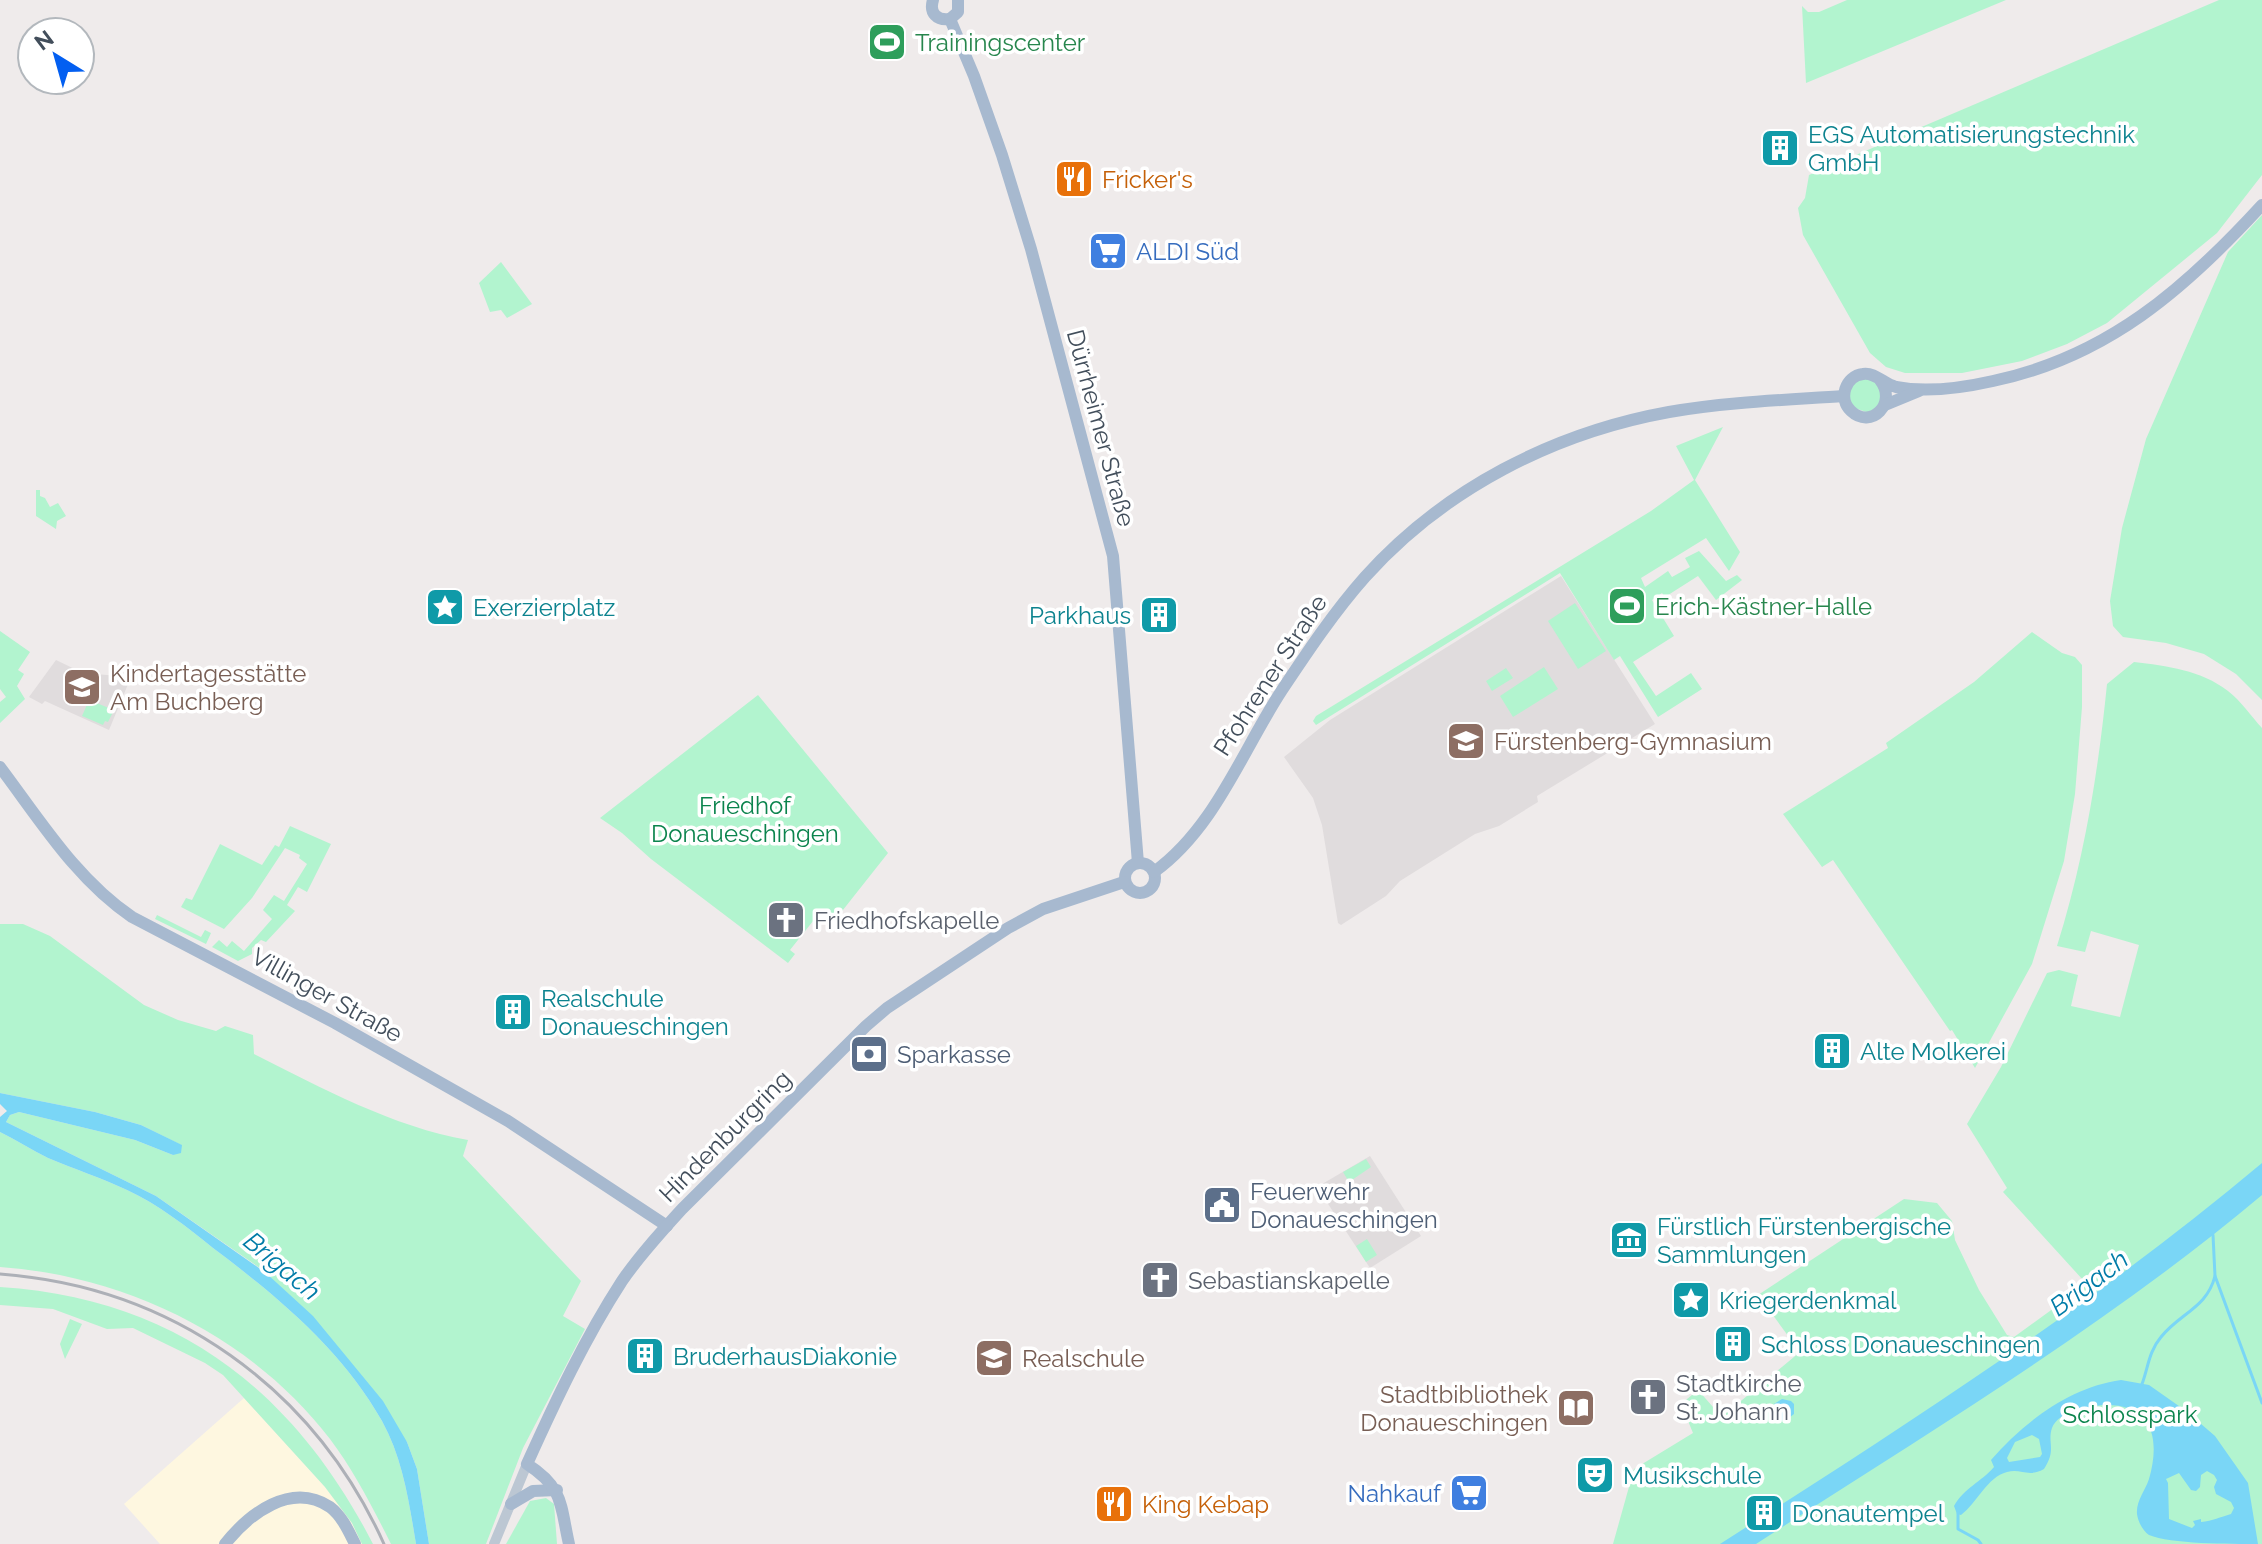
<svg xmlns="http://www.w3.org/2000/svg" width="2262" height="1544" font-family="Raleway,sans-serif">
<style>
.commercial{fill:#fef7e0}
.education{fill:#e0dcdd}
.green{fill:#b2f4cf}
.water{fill:#7ad6f6;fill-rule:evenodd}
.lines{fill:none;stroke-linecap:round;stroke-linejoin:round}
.stream{stroke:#7ad6f6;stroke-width:3}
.minor{stroke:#bcc7d3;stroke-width:10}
.major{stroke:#a7b9cf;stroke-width:12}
.rail{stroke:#adb0b7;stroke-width:3}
.labels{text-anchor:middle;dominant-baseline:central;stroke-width:7;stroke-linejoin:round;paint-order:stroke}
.leisure-label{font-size:24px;fill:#27864d;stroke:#fff;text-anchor:start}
.culture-label{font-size:24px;fill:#0d838f;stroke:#fff;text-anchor:start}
.food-label{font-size:24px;fill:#c56008;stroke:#fff;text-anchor:start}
.shop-label{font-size:24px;fill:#366cbe;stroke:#fff;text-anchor:start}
.street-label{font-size:24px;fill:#424e5b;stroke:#fff}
.education-label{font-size:24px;fill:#785e54;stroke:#fff;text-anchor:start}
.park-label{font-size:24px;fill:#0b844d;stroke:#fff}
.worship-label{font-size:24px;fill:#5b616d;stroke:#fff;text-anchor:start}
.service-label{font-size:24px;fill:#4e5e75;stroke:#fff;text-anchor:start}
.water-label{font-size:26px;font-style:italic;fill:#017ca8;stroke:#fff}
</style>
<rect width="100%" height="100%" fill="#efebeb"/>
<polygon class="commercial" points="244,1398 325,1487 352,1523 362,1544 160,1544 124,1504"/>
<g class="education">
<polygon points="1561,576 1655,724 1537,796 1538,802 1499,826 1475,834 1400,881 1386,896 1341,925 1338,923 1322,825 1313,798 1284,757 1330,720"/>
<polygon points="56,660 83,673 131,677 109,730 45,701 42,704 29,697"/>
<polygon points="1370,1156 1421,1236 1370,1268 1317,1187"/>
</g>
<g class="green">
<polygon points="1847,0 2006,0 1806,83 1802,6 1808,12 1819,12"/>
<polygon points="2219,0 2262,0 2262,175 2217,233 2107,323 2067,344 2022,361 1962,373 1905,373 1886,367 1870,353 1803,235 1798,208 1805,198 1809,175"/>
<polygon points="2262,215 2262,700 2236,674 2204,654 2166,643 2123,637 2113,626 2110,601 2122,528 2146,439 2228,252"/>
<polygon points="501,262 532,304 507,318 501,310 490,312 479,283"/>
<polygon points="1859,378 1877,380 1883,402 1869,413 1852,407 1848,391"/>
<polygon points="1723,427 1695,480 1740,552 1729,571 1706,538 1641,578 1645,587 1668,571 1672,577 1690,567 1685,558 1699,551 1726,581 1737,575 1742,580 1716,600 1698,576 1665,597 1662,593 1652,600 1674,636 1633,662 1656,696 1691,673 1702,689 1658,717 1620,656 1614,660 1560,573 1316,725 1313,721 1316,716 1651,511 1694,480 1676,446"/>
<polygon points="36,490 40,490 40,496 45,498 50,507 58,503 66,516 57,521 56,529 36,516"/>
<polygon points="1575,603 1606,651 1578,669 1548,621"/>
<polygon points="0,631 30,652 18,670 24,674 17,686 25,699 0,723 0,702 6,697 0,689"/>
<polygon points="2032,632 2062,653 2075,657 2082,665 2082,707 2075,794 2064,861 2032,964 1975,1068 1952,1030 1950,1031 1833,860 1822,867 1783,814 1888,748 1886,743 1974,682"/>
<path d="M2134 662C2167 666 2201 670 2228 691 2241 701 2251 716 2262 728V1544H1613L1634 1469 1693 1433 1681 1404 1698 1390 1713 1407 1718 1420 1800 1352 1758 1295 1904 1199 1937 1203 1952 1221 1955 1240 1979 1290 2007 1335 2014 1337 2065 1300 2083 1280 2003 1192 2007 1188 1967 1124 2001 1067 2047 973 2059 970 2078 975 2071 1006 2120 1017 2139 945 2091 931 2085 952 2057 946C2084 860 2098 774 2107 684Z"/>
<polygon points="1544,667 1558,689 1513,717 1500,696"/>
<polygon points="1506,668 1513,678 1492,691 1486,681"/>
<polygon points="758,695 888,853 835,920 821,911 790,950 795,954 788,963 651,859 622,833 600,818"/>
<polygon points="89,700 114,710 108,722 105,721 103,725 82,716"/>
<polygon points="290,826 331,844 307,892 298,887 287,905 295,911 266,942 261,940 252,948 252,954 238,961 212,947 219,940 227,947 232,941 244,951 272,919 263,910 274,895 284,901 307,864 299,858 300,855 285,848 252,898 224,929 181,907 186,898 192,900 220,844 262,865 275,845 279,847"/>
<polygon points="157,915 201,937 205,930 211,933 206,944 155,919"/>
<path d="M0 924H23L50 936 144 1005 178 1020 216 1031 225 1026 253 1035 254 1054C322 1088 393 1127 468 1140L463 1156 581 1281 563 1316 585 1329 523 1448 486 1544H429L417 1469 407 1442 267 1273 156 1196 6 1122 10 1115 19 1112 135 1140 173 1155 181 1145 141 1125 95 1112 0 1093Z"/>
<path d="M0 1132C16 1140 32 1150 48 1158 74 1169 102 1178 127 1190 158 1204 187 1227 213 1248 277 1296 342 1350 382 1421 403 1459 409 1502 416 1544H391C373 1508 354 1471 330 1439 252 1337 127 1276 0 1267Z"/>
<polygon points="1366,1159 1371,1167 1349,1182 1343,1172"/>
<polygon points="1367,1239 1377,1255 1366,1262 1356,1246"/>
<path d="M0 1287C175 1298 294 1390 373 1544H362L352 1523 325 1487 223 1375 205 1363 133 1328 107 1329 53 1309 0 1305Z"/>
<polygon points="70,1319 82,1324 65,1359 60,1344"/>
<polygon points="546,1498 554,1504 557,1544 506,1544 530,1501"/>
</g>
<g class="water">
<path d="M0 1093 95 1112 141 1125 182 1145 181 1153 173 1155 135 1140 19 1112 10 1115 6 1122 156 1196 266 1273 313 1316 383 1401 407 1442 417 1469 429 1544H416C409 1502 403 1459 382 1421 342 1350 277 1296 213 1248 187 1227 158 1204 127 1190 102 1178 74 1169 48 1158 32 1150 16 1140 0 1132V1117L7 1111 0 1104Z"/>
<path d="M2262 1163V1195C2105 1327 1927 1433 1756 1544H1720C1906 1425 2093 1305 2262 1163Z"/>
<path d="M2121 1380 2149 1385 2186 1411 2215 1436 2248 1483 2258 1544C2231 1544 2170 1544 2149 1535 2143 1531 2138 1522 2137 1514 2136 1501 2145 1491 2149 1479 2160 1441 2154 1405 2107 1405 2092 1405 2058 1411 2052 1428 2047 1443 2057 1449 2044 1469 2028 1478 2021 1468 2007 1472 1987 1477 1977 1503 1961 1515L1957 1514 1954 1506C1964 1488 1981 1482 1994 1467L1991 1460C2024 1422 2070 1387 2121 1380ZM2032 1435 2039 1439 2042 1454 2040 1457 2009 1462 2007 1458 2015 1442ZM2207 1471 2214 1475 2217 1480 2214 1487 2216 1494 2231 1502 2234 1508 2231 1514C2220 1517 2213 1521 2201 1522V1519L2193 1521 2195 1525 2192 1528 2169 1519 2168 1483 2166 1479 2179 1473 2191 1490 2196 1491 2200 1487 2201 1475Z"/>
<polygon points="1782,1399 1791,1401 1794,1404 1794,1414 1785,1421 1776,1419 1774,1404"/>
</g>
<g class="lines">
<g class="stream">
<polyline points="2213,1235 2215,1276 2262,1403"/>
<path d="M2142 1384C2148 1368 2149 1351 2161 1337 2180 1313 2207 1308 2215 1276"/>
<polyline points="1958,1513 1958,1529 1978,1540 1981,1544"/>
</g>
<polyline class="minor" points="494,1544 527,1464"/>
<g class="major">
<path d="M933 0C929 13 937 21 950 19"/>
<polyline points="950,19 974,76 1002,155 1031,249 1113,556 1138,863"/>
<polyline points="950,19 958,12 958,0"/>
<path d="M1880 380C1898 403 1871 430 1851 411 1838 399 1845 376 1863 374 1875 372 1884 384 1896 387 1927 393 1962 388 1993 381 2107 357 2185 289 2262 205"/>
<polyline points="1885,405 1919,391"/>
<path d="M0 767C40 820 76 879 132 917L335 1023 508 1121 667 1226"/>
<circle cx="1140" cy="878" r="15"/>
<path d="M1154 872C1215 828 1242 751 1282 690 1308 651 1334 612 1365 577 1444 489 1553 433 1669 412 1726 402 1786 400 1844 396"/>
<polyline points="511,1504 533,1491 557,1490"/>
<path d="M225 1544C249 1514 291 1481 330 1507 342 1516 349 1532 355 1544"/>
<path d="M569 1544C560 1504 564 1488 527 1464 555 1402 585 1338 622 1281 639 1256 661 1232 682 1209L866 1026 887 1008 1008 928 1043 909 1124 882"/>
</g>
<path class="rail" d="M0 1274C172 1287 313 1387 384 1544"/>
</g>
<defs>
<symbol id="stadium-square" viewBox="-11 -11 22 22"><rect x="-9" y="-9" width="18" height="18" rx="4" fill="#2e9e5b" stroke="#fff"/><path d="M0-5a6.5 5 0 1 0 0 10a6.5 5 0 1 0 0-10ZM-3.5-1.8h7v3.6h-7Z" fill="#fff"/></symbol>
<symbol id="building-square" viewBox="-11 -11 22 22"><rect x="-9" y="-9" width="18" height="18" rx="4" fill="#0f9aa8" stroke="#fff"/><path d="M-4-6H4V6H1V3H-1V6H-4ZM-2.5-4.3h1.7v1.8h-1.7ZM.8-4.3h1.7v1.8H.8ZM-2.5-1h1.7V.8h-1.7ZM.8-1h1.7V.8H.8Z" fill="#fff"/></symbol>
<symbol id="restaurant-square" viewBox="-11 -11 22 22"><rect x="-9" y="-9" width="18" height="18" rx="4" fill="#e8710a" stroke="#fff"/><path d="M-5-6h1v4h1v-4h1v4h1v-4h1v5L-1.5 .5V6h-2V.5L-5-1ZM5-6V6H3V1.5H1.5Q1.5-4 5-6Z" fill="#fff"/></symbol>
<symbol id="supermarket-square" viewBox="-11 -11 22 22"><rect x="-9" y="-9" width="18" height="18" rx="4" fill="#3f7fe0" stroke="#fff"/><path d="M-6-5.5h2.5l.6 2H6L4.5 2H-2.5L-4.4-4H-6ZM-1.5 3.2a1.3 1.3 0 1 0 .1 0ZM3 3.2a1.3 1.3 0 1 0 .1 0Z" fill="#fff"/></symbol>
<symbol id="sight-square" viewBox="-11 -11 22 22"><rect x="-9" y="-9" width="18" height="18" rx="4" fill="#0f9aa8" stroke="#fff"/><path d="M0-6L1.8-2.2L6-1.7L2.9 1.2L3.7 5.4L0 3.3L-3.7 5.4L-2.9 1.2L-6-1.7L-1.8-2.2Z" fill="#fff"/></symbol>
<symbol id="school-square" viewBox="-11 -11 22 22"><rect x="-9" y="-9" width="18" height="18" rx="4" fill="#8d6e63" stroke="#fff"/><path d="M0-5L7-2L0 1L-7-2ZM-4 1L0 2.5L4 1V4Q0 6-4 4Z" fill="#fff"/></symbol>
<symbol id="church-square" viewBox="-11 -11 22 22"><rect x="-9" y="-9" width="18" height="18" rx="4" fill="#6b7280" stroke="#fff"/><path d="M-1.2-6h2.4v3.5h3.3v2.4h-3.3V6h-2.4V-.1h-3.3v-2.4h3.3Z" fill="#fff"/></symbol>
<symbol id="bank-square" viewBox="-11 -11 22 22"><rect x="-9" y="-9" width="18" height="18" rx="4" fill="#5c6f8a" stroke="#fff"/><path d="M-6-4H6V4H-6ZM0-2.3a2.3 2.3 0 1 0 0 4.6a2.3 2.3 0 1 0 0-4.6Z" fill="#fff"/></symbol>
<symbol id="civic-square" viewBox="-11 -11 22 22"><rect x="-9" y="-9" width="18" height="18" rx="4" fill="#5c6f8a" stroke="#fff"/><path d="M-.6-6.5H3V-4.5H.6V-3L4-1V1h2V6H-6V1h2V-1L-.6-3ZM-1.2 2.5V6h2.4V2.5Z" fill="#fff"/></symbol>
<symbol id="museum-square" viewBox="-11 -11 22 22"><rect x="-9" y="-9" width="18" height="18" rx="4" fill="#0f9aa8" stroke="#fff"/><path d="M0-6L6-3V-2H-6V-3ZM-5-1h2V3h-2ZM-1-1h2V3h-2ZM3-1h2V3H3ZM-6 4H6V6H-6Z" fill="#fff"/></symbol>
<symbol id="library-square" viewBox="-11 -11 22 22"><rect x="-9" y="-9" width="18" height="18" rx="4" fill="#8d6e63" stroke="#fff"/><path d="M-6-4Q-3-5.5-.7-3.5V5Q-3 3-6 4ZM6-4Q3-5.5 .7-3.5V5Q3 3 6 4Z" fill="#fff"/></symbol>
<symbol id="theatre-square" viewBox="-11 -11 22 22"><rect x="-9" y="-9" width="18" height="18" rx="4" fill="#0f9aa8" stroke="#fff"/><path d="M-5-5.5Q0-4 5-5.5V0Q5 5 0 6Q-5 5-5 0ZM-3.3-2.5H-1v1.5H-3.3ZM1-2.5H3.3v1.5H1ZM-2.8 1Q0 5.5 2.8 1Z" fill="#fff"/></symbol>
</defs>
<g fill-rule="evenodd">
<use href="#stadium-square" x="865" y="20" width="44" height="44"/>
<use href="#building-square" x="1758" y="126" width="44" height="44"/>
<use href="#restaurant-square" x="1052" y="157" width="44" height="44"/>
<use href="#supermarket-square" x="1086" y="229" width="44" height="44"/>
<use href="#stadium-square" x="1605" y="584" width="44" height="44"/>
<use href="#sight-square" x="423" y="585" width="44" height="44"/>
<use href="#building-square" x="1137" y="593" width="44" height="44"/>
<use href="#school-square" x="60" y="665" width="44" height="44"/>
<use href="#school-square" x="1444" y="719" width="44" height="44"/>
<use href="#church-square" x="764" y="898" width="44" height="44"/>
<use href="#building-square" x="491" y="990" width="44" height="44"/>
<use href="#building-square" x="1810" y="1029" width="44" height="44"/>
<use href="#bank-square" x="847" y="1032" width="44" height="44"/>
<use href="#civic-square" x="1200" y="1183" width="44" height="44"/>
<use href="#museum-square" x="1607" y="1218" width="44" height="44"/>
<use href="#church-square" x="1138" y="1258" width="44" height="44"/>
<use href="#sight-square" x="1669" y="1278" width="44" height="44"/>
<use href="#building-square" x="1711" y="1322" width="44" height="44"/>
<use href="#building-square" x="623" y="1334" width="44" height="44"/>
<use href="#school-square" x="972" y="1336" width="44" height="44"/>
<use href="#church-square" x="1626" y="1375" width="44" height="44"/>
<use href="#library-square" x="1554" y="1386" width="44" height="44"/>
<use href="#theatre-square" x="1573" y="1453" width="44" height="44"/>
<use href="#supermarket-square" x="1447" y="1471" width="44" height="44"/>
<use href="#restaurant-square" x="1092" y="1482" width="44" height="44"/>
<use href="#building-square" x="1742" y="1491" width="44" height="44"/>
</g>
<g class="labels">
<g class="leisure-label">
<text x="915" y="42">Trainingscenter</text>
<text x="1655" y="606">Erich-Kästner-Halle</text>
</g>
<g class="culture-label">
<text x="1808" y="134">EGS Automatisierungstechnik<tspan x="1808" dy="28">GmbH</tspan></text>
<text x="473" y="607">Exerzierplatz</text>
<text x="1131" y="615" text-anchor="end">Parkhaus</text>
<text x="541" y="998">Realschule<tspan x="541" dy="28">Donaueschingen</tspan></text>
<text x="1860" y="1051">Alte Molkerei</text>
<text x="1657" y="1226">Fürstlich Fürstenbergische<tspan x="1657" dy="28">Sammlungen</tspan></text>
<text x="1719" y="1300">Kriegerdenkmal</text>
<text x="1761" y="1344">Schloss Donaueschingen</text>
<text x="673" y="1356">BruderhausDiakonie</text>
<text x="1623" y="1475">Musikschule</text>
<text x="1792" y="1513">Donautempel</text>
</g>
<g class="food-label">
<text x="1102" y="179">Fricker's</text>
<text x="1142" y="1504">King Kebap</text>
</g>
<g class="shop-label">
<text x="1136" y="251">ALDI Süd</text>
<text x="1441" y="1493" text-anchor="end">Nahkauf</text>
</g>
<g class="street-label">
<text transform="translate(1101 428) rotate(75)">Dürrheimer Straße</text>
<text transform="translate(1270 675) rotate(-57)">Pfohrener Straße</text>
<text transform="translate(327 995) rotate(29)">Villinger Straße</text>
<text transform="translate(725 1136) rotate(-45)">Hindenburgring</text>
</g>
<g class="education-label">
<text x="110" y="673">Kindertagesstätte<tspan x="110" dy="28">Am Buchberg</tspan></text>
<text x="1494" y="741">Fürstenberg-Gymnasium</text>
<text x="1022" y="1358">Realschule</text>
<text x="1548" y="1394" text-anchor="end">Stadtbibliothek<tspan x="1548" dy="28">Donaueschingen</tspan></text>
</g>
<g class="park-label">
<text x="745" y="805">Friedhof<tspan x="745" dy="28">Donaueschingen</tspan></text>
<text x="2130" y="1414">Schlosspark</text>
</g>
<g class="worship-label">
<text x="814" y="920">Friedhofskapelle</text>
<text x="1188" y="1280">Sebastianskapelle</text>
<text x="1676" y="1383">Stadtkirche<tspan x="1676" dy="28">St. Johann</tspan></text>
</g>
<g class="service-label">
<text x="897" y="1054">Sparkasse</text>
<text x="1250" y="1191">Feuerwehr<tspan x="1250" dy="28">Donaueschingen</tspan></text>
</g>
<g class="water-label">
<text transform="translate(282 1266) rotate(40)">Brigach</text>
<text transform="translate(2089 1283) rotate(-37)">Brigach</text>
</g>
</g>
<g transform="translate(56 56) rotate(323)"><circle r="38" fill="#ffffff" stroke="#b3b8bd" stroke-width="2"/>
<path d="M0-6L14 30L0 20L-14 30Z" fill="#035ff1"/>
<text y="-12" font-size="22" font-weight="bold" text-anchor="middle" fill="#424e5b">N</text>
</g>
</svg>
